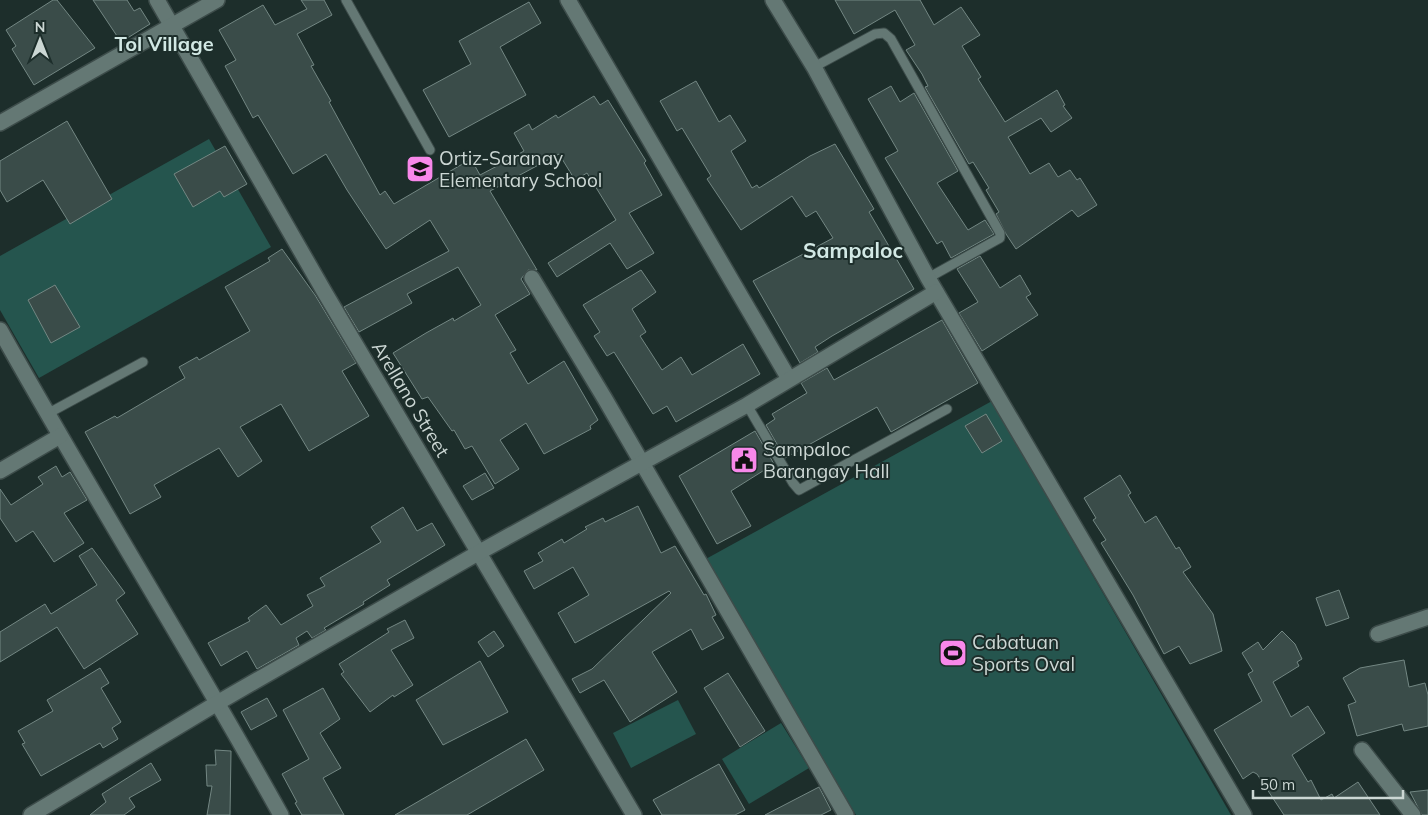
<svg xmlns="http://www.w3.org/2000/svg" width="1428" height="815" font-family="Mulish,sans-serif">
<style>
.green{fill:#25554e}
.building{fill:#3a4c49;stroke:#738783}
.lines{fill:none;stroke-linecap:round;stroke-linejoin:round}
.lane-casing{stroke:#3d4c4a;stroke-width:11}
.street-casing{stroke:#3d4c4a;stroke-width:18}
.lane{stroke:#647874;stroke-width:9}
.street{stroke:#647874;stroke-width:15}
.labels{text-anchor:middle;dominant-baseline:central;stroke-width:4;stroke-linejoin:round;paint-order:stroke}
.poi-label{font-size:19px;fill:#ccd7d4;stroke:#1d2e2b;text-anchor:start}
.street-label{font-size:19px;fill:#ccd7d4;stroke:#1d2e2b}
.neighbourhood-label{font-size:20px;font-weight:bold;fill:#d2e8e4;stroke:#1d2e2b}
.quarter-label{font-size:21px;font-weight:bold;fill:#d2e8e4;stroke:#1d2e2b}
</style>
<rect width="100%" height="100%" fill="#1d2e2b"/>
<g class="green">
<polygon points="209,139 271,247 39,378 0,310 0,256"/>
<polygon points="992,401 1231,815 856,815 704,560"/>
<polygon points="678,700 696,734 631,768 613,733"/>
<polygon points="781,723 809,768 749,804 722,759"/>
</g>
<g class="building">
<polygon points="53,0 57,0 95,48 34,85 12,49 16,46 6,30"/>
<polygon points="93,0 127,0 134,11 140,8 150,24 121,42"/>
<polygon points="301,0 324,0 332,15 297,34 314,65 311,66 331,101 329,102 380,195 385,191 394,204 471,159 480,175 499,165 524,151 514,133 529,124 532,130 556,115 558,118 594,96 600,105 608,100 646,161 644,163 662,195 629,213 654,253 627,269 610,243 557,277 548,263 616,220 587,173 575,180 559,154 490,191 537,270 528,270 521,279 530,294 495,315 516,350 510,353 528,384 564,361 598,420 590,426 591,429 544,454 526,423 500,440 519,469 495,484 472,446 465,449 454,430 452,431 428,397 422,399 393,353 426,333 453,318 454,321 481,305 458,267 407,294 412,303 359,332 344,307 449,251 430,220 386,249 347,190 326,154 293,174 258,115 253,118 225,66 236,60 219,30 263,5 275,25 307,9"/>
<polygon points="835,0 920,0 934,25 961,7 980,35 962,46 981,77 978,79 1005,122 1057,90 1065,105 1063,106 1072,118 1051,132 1041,118 1008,137 1030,174 1049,163 1058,177 1070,170 1077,180 1080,178 1097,205 1078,217 1072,210 1016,249 1006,234 996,214 999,212 986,190 989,188 973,162 969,164 925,87 928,86 922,74 906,50 915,45 895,10 854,34"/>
<polygon points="529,2 541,23 500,47 526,95 449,137 423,90 471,64 459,41"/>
<polygon points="696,81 719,122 730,115 746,141 731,151 752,188 757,185 759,188 810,156 835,144 874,209 869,212 914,289 832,336 815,347 818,352 800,363 753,281 833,238 816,211 806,217 792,196 741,230 707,179 711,176 682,128 677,131 660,101"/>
<polygon points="891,86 900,102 914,93 958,171 937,183 968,230 985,220 994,234 951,258 942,241 937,244 885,158 898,151 868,99"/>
<polygon points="67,121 112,199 70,224 43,180 7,202 0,190 0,161"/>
<polygon points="225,146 247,184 224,197 220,191 193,207 174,174"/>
<polygon points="282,249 315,295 356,363 342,371 369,416 309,451 281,404 240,427 262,461 238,477 219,448 154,485 161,497 130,514 85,432 115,416 117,418 185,378 179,367 197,357 199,360 250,331 225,287 270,261 268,258"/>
<polygon points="980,256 1000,288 1020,275 1031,294 1026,297 1038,315 982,351 959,313 978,302 957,269"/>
<polygon points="641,270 656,292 632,309 646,332 640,336 662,370 681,357 692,375 743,344 760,374 676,422 667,406 653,414 614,352 607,356 594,336 600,332 583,305"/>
<polygon points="55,285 80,327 51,343 28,300"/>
<polygon points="942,320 978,383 891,432 877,407 785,458 766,425 775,419 772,414 807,393 801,383 827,368 834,380"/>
<polygon points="986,414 1002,441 982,453 965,426"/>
<polygon points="755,431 774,464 731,491 751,526 717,544 679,476"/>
<polygon points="56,466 62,477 70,472 87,500 64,513 84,543 54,562 33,531 16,542 0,518 0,489 11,505 43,484 38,477"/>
<polygon points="485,473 494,488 472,500 463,486"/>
<polygon points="1120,475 1131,493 1128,495 1145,523 1156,516 1176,549 1179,547 1191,567 1183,572 1213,614 1222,651 1190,664 1179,646 1164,654 1133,595 1101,543 1106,540 1093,520 1096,518 1084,498"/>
<polygon points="638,506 661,553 675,546 704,595 706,594 716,615 712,617 724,638 702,650 691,629 652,652 677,692 630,722 604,680 580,693 572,679 592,669 671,593 669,591 575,643 558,613 589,595 573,567 534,589 524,571 543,561 538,553 562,539 564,543 587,529 585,527 603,518 605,522"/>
<polygon points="403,507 417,531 432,523 445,545 387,580 390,585 363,602 364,604 324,628 326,630 312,638 307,631 296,638 299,645 257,669 247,651 221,666 208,643 250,621 248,618 266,605 281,625 313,606 307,595 325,586 320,578 381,542 371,527"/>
<polygon points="92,548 125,593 116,600 138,634 84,669 57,627 0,662 0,632 45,604 51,614 97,585 79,556"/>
<polygon points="1339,590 1349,618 1326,626 1316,598"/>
<polygon points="405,620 414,638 391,650 413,685 394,697 393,695 370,712 341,674 344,672 339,664 389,632 387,629"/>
<polygon points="494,631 504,646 488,657 478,642"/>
<polygon points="1282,631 1295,644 1302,659 1297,662 1299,666 1273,682 1291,717 1308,706 1325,733 1292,755 1308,782 1311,780 1321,800 1332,794 1334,798 1358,782 1380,815 1284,815 1257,774 1253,772 1243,779 1214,730 1262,701 1248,674 1253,671 1242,653 1258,642 1263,650"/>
<polygon points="1404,660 1409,687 1425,683 1428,695 1428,726 1404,731 1402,724 1357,736 1348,705 1356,702 1343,678 1360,668"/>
<polygon points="480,661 508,712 443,745 416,700"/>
<polygon points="100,668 109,683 101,688 121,722 112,728 118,739 103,748 100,743 41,776 22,744 25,743 18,731 53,711 47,700"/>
<polygon points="728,673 765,731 740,747 704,688"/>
<polygon points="323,688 340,719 320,733 341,768 323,778 344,815 302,815 295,803 297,802 282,774 309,759 283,710"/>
<polygon points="267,698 277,716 251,730 241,712"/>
<polygon points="526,739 544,770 467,815 395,815"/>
<polygon points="215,750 231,751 230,815 207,815 212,786 207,786 206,765 216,765"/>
<polygon points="151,763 161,780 129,798 135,807 124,815 90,815 106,802 102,794"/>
<polygon points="719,764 745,810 735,815 662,815 653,800"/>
<polygon points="819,787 831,810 821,815 765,815"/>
<polygon points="1428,790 1428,815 1422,815 1410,792"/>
</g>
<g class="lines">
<defs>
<g id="lane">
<polyline points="346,0 430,150"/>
<polyline points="814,67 875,34 884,33 891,39 1000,233 1000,238 928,278"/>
<polyline points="747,405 793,483 799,490 947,409"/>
<polyline points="47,414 143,362"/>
</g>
<g id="street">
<polyline points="157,0 325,293 634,815"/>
<polyline points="568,0 789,379"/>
<polyline points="773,0 814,67 928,278 1244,815"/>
<polyline points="0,123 217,0"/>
<polyline points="532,278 605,399 846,815"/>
<path d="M0 330C91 493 190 651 281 815"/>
<polyline points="0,471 60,436"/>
<polyline points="1378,634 1428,617"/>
<polyline points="1362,750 1413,815"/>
<polyline points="31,815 219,702 478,553 747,405 936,292"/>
</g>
</defs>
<use href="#lane" class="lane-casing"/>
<use href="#street" class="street-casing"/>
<use href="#lane" class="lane"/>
<use href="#street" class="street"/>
</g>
<defs>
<symbol id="school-square" viewBox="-11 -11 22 22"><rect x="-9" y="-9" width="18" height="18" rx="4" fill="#f888ea" stroke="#1d2e2b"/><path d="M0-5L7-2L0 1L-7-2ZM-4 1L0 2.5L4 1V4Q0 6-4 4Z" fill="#111"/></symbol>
<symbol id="civic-square" viewBox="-11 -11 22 22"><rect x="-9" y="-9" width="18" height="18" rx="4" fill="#f888ea" stroke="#1d2e2b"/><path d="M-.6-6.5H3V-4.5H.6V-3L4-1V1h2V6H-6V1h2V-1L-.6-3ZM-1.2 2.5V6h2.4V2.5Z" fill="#111"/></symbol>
<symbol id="stadium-square" viewBox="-11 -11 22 22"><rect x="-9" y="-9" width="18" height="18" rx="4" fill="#f888ea" stroke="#1d2e2b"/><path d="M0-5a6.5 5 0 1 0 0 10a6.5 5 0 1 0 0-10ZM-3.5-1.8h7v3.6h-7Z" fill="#111"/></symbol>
</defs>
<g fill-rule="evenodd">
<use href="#school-square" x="404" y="153" width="32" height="32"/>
<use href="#civic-square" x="728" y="444" width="32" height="32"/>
<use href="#stadium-square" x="937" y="637" width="32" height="32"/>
</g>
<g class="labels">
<g class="poi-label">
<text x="439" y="158">Ortiz-Saranay<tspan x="439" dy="22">Elementary School</tspan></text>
<text x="763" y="449">Sampaloc<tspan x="763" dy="22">Barangay Hall</tspan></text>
<text x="972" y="642">Cabatuan<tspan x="972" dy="22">Sports Oval</tspan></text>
</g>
<g class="street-label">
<text transform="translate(411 399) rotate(59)">Arellano Street</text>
</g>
<g class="neighbourhood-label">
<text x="164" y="43">Tol Village</text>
</g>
<g class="quarter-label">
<text x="853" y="250">Sampaloc</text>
</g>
</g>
<g transform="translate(40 40)" stroke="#1d2e2b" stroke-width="4" paint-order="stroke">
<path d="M0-4L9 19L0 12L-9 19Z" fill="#ccd7d4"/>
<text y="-8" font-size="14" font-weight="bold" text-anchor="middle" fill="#ccd7d4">N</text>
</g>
<path d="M1253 790v8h150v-8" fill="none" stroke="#ccd7d4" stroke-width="2.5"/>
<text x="1260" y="790" font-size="15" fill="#ccd7d4" stroke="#1d2e2b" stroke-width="4" paint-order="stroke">50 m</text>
</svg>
